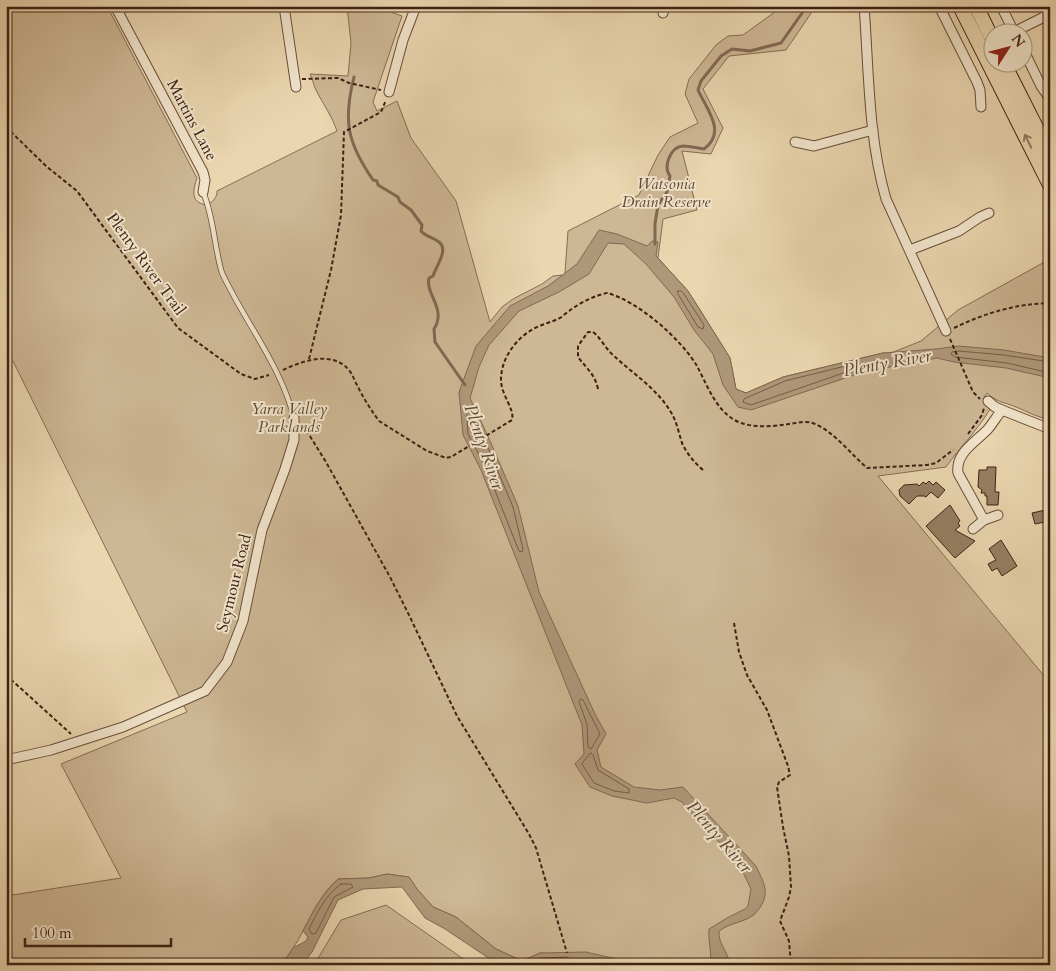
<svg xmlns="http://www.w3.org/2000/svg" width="1056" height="971" font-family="Cardo,serif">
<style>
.green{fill:#cdb794;stroke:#856c54}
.water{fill:#af987a;stroke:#816851}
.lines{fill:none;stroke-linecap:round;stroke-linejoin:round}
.shore{stroke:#765c46;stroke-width:1}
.stream{stroke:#816851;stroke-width:3}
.building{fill:#977f64;stroke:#3d2113}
.service-casing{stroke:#684e3a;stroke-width:6}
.minor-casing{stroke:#684e3a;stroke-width:11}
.primary-casing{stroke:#3d2113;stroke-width:16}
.path{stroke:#3d2113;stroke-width:2;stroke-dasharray:4 2.5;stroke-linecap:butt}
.service{stroke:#f1e4cb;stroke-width:4.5}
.minor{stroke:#f1e4cb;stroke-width:9}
.primary{stroke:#ead6af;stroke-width:14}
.oneway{stroke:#947c61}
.labels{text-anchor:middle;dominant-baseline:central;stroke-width:4;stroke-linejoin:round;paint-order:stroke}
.street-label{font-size:16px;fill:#3d2113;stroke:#f1e4cb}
.park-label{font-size:16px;font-style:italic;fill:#614633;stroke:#f1e4cb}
.water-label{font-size:18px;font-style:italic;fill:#5f4532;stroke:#f1e4cb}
</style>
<rect width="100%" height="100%" fill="#ead6af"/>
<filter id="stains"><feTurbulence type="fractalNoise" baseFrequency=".004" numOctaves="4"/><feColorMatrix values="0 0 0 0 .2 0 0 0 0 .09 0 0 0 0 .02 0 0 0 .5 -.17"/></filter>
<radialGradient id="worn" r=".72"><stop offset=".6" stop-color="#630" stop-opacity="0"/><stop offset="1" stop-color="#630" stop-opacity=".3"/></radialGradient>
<g class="green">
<path d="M6 6H107L197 178C193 190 190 202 206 205 213 202 217 198 217 191L337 131C332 116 323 104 316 90 313 84 313 79 310 74L348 76 351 43 347 6H373L402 16 373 102 377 111 397 101 411 138 456 201 490 322 502 307 513 299 542 284 553 276 563 275 565 273 568 231 639 195 658 155 670 137 698 123 685 94 689 79 716 45 728 36 743 35 783 6H816L786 50 729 56 703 89 723 128 711 154 682 151 697 210 663 219 658 258 688 291 722 345 730 358 736 389 746 393 783 377 883 353H891L921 341 958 310 1050 259V420C1037 417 1028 412 1016 407 1002 401 1000 404 987 393L983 399 990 409C978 430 960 447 946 467L878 476 1050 683V965H626L612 958 540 953 522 961 496 949 456 917 433 907 417 889 409 877 387 874 369 878 338 879C320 895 314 911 303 931 297 943 289 954 282 965H6V896L121 878 61 764 187 712 6 347Z"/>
<polygon points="386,905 472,965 314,965 341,920"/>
</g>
<g class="water">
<path d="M599 230 617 234 647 246 652 241 658 242 656 256 688 291 722 345 730 358 736 389 746 393 783 377 883 353 936 349 959 346 1004 350 1050 358V378L1006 368 954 362 937 358 863 372 751 410 738 407 723 385 713 354 694 330 674 297 646 264 624 244 608 243 589 274 559 292 519 311 489 345 479 367 470 398 490 441 518 506 539 592 595 714 606 734 597 750 601 767 634 787 660 790 683 787 756 866C764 883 771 894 758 910 756 912 755 915 752 916 744 922 730 923 719 931 718 944 728 951 730 965H710C712 950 708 942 709 929L727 918 745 909 748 906 751 889 739 864 682 802 674 798 647 803 612 796 590 787 575 764 584 754 582 725 481 470 463 435 459 392 476 346 510 306 548 286 577 264Z"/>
<path d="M387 874 409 877 417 889 433 907 456 917 496 949 522 961 540 953 586 952 612 958 625 965H612L580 960 569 965H499L445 929 425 918 402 887 363 889 338 900 312 952 302 965H282L293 948 306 941 308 937 303 931C313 911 322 894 338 879L369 878Z"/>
</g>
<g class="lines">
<g class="shore">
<polygon points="678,291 681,291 684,294 704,325 703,329 698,327 678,294"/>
<polyline points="1050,362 1004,355 959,351 952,352 951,354 955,357 1007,363 1050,373"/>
<polygon points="851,365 854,367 852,370 751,405 743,402 744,399 785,381"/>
<polygon points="467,410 470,411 486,443 513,507 523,549 522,552 519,551 486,468 468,434"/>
<polygon points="581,699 583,700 600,734 591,749 588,747 587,724 579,702"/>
<polygon points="591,753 593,755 598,770 629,789 629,793 614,791 594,783 582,764"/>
<path d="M341 884H351L353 887 334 897 316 933 312 934 309 929C317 912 326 895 341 884Z"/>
<polyline points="525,965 541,958 567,957 570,959 569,965"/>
</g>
<g class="stream">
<path d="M354 77C343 121 347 142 373 180L377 181 378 185 398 197 400 202 411 210 422 225 421 231C426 237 433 237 439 242 449 250 436 266 433 276L429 278C425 294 447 309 434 329L435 342 465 385"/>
<path d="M655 244V224L658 205 667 192 670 176C663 167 670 147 683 146 689 146 697 148 704 149 727 132 707 110 698 90L701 81 721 56 732 49 750 51 781 43 807 6"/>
</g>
</g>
<g class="building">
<polygon points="987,467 996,467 995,492 999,492 998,505 987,505 987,496 985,496 985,493 981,493 982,490 978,487 979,470 987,470"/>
<polygon points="929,481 933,485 936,482 945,490 938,498 931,492 926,497 924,496 917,496 909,504 900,496 899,490 904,485 917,484 919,486 923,482 926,484"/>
<polygon points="950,505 960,521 958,523 960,526 955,530 975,541 955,558 926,526"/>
<polygon points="1050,509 1050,521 1035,524 1032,513"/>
<polygon points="1001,540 1017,566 1002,576 997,568 992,571 988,564 996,560 989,549"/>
</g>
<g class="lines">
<defs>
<path id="service" d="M203 192C214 217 214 247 222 273 245 322 281 366 294 418"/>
<g id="minor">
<polyline points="115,6 203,172 205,180 203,192"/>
<polyline points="284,6 296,87"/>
<path d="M864 6C869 70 868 137 886 199L946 331"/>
<polyline points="939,6 977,82 980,90 981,107"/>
<polyline points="1001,6 1014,32"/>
<polyline points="118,11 127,6"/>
<polyline points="663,13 665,6"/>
<polyline points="1014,32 1042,18 1050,12"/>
<polyline points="1024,51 1041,86 1050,99"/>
<polyline points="389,92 403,40 416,6"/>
<polyline points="795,142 814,146 873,130"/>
<polyline points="910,250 959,231 980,217 989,213"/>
<polyline points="988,401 995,407 1002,410"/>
<path d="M984 520 958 473C955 453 976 442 988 429 993 423 997 416 1002 410L1050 429"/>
<polyline points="973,529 984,520 998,515"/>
<polyline points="6,760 51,750 123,727 205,691 227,662 243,621 262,530 285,469 294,440 294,418"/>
</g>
<g id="primary">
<polyline points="960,6 1050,185"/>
<polyline points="976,6 994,43"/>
<polyline points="1003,62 1050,155"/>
</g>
</defs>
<use href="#service" class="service-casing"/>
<use href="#minor" class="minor-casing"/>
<use href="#primary" class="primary-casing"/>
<g class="path">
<polyline points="302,79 338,78 349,83 381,90"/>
<polyline points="6,127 46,166 77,191 178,328 241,374 255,379 269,375"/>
<path d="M954 328C985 313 1015 304 1050 303"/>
<polyline points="950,339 973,392 980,399"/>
<polyline points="309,359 331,270 341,215 344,132 381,112 386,100"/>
<path d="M283 370C302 361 332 350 349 370 353 375 355 382 358 387 364 399 371 410 379 421L427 451 446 458 451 457 512 420C515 409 501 395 501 380 501 358 516 338 535 328 543 324 552 322 560 318 563 316 566 313 569 311 580 303 593 296 607 293 638 301 681 339 697 366 706 383 714 405 730 417 745 429 771 427 789 424 798 423 806 420 815 424 833 431 852 455 867 468L927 465 936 463 953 450"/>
<path d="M598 389C595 374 586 368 578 357V346L588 332H593C601 338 605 348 613 355 633 374 658 389 672 414 677 423 679 434 682 443 687 454 694 462 703 470"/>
<polyline points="303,425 326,462 390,577 409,615 457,716 529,834 536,848 567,953"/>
<polyline points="968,434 982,415 984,408"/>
<polyline points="734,623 739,652 747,675 767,710 788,766 790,775 779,782 777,787 783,827 789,856 791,887 789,897 780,921 789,941 791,965"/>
<polyline points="6,675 71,734"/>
</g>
<use href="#service" class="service"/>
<use href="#minor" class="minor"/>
<use href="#primary" class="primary"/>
</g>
<defs><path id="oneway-shaft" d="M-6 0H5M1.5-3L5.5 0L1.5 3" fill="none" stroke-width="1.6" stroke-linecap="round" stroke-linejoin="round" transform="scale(1.25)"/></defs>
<use class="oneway" href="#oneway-shaft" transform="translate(1028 141) rotate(-116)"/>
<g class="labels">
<g class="street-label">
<text transform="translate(192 120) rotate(62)">Martins Lane</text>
<text transform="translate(146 264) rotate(54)">Plenty River Trail</text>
<text transform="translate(234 583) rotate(-76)">Seymour Road</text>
</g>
<g class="park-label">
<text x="666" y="184">Watsonia<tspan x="666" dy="18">Drain Reserve</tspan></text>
<text x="289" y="409">Yarra Valley<tspan x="289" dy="18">Parklands</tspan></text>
</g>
<g class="water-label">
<text transform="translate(887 363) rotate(-10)">Plenty River</text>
<text transform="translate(484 447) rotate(71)">Plenty River</text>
<text transform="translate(719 837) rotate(49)">Plenty River</text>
</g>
</g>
<rect width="1056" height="971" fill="none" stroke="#ead6af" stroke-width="25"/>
<rect x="8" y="8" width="1041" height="956" fill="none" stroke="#3d2113" stroke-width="2.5"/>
<rect x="12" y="12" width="1031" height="946" fill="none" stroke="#3d2113"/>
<g transform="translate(1008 48) rotate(54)"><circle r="24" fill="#f1e4cb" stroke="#a99681"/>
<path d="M0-4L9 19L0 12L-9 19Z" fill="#8f2418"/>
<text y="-8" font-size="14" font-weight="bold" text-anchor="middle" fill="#3d2113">N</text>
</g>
<path d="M25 938v8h146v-8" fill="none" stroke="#3d2113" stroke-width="2.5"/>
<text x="32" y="938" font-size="15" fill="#3d2113" stroke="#f1e4cb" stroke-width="4" paint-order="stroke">100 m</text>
<rect width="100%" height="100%" filter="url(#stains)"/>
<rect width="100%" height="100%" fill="url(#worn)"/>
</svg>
